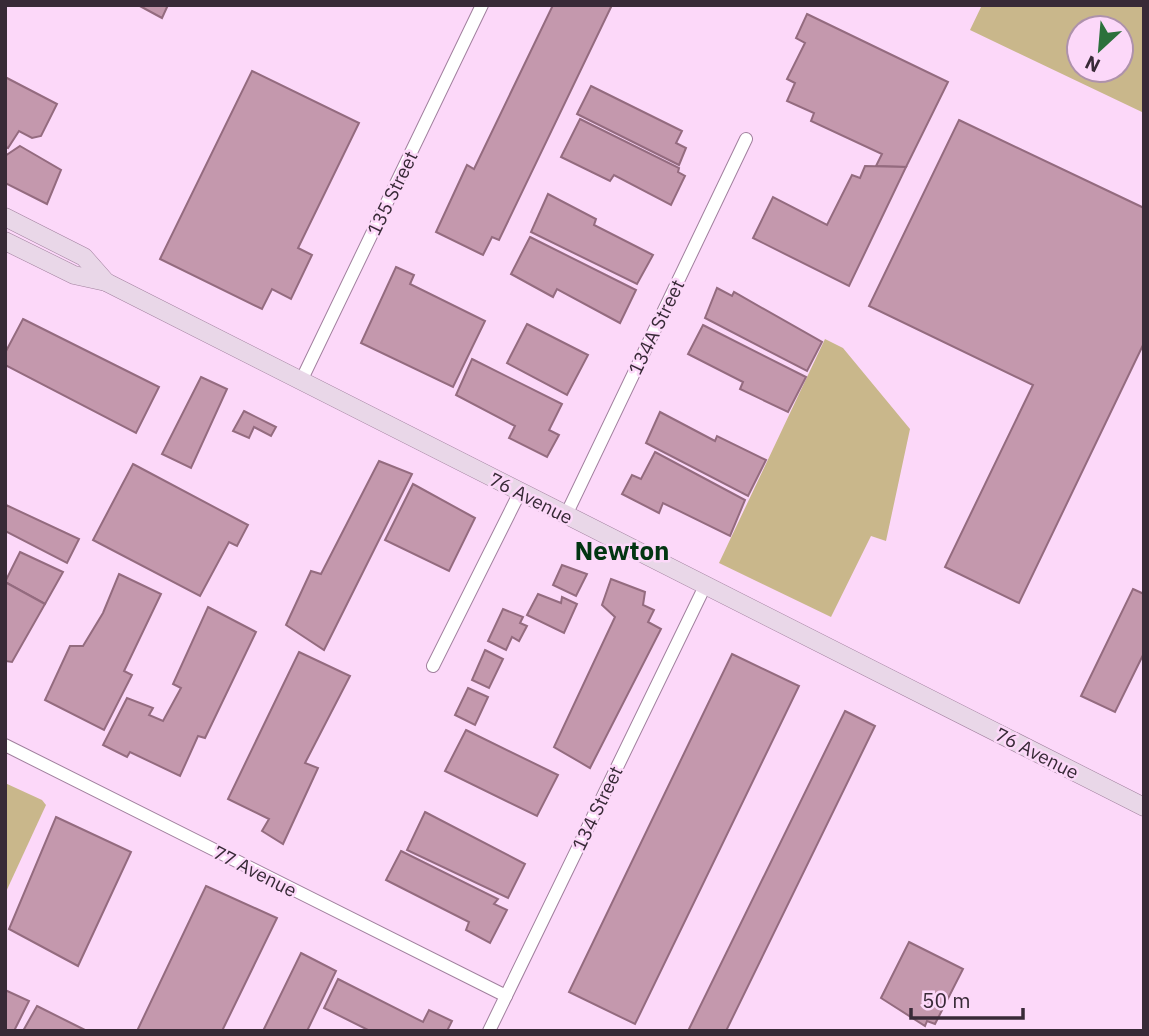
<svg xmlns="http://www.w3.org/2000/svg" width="1149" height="1036" font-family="'IBM Plex Sans',sans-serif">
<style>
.green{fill:#c9b78b;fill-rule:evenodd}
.building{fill:#c498ad;stroke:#946b7f;stroke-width:2}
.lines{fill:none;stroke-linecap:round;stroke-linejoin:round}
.street-casing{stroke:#a1809e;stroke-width:14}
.secondary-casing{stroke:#a1809e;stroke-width:19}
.street{stroke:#fff;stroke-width:12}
.secondary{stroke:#e9d7e8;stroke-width:18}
.labels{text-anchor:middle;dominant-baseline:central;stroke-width:5;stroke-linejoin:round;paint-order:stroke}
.street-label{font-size:19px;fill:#382a37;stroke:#fcd8f9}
.district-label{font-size:26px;font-weight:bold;fill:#023512;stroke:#fcd8f9}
</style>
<rect width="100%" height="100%" fill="#fcd8f9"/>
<g class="green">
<path d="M982 5H1144V113L970 30ZM1079 28H1121V70H1079Z"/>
<polygon points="825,339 843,348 910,429 886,541 871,536 831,617 719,563"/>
<polygon points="5,783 42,800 46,805 5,894"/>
</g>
<g class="building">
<polygon points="138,5 168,5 162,18"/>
<polygon points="553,5 612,5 499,240 492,237 483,255 436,232 467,165 474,169"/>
<polygon points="807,14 948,82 906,167 876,166 882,154 811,121 814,113 787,101 795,83 787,79 805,43 796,38"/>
<polygon points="252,71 359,123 298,248 312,255 291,299 272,289 262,309 160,259"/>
<polygon points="5,77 57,104 41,136 32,138 19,131 8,148 5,147"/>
<polygon points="591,86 682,131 676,143 686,148 679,165 577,114"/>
<polygon points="580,119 679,168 678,172 685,176 671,205 614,175 610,181 561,157"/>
<polygon points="959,120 1144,208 1144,343 1019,603 945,567 1033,385 869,306"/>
<polygon points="20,146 61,170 47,204 5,183 5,156"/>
<polygon points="865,166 906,167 849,286 753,238 773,197 827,225 852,175 860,178"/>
<polygon points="548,194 596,219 594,225 653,255 637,284 531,232"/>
<polygon points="530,237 636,290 620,323 557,289 553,297 511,274"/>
<polygon points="396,267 414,275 410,284 485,321 453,387 361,343"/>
<polygon points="717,288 732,296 734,292 822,342 807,371 705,318"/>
<polygon points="23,319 159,387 136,433 5,365 5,353"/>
<polygon points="527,324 588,355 567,395 507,363"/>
<polygon points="703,325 806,377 788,412 740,389 743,382 688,354"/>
<polygon points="472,359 562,404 549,430 559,435 547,457 509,438 515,426 456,395"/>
<polygon points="201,377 227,389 191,468 162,454"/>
<polygon points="244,411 276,427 271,436 254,427 249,438 233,431"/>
<polygon points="660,412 715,441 717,436 766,460 748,496 646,443"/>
<polygon points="655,452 745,500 730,536 663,503 659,513 622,494 632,475 641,479"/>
<polygon points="379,461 412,474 324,650 286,625 311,571 321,574"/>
<polygon points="133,464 248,525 237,546 229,542 200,596 93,540"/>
<polygon points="413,484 475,518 449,571 385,540"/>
<polygon points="6,505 79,539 67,563 5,531"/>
<polygon points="20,552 63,572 45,604 5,582"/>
<polygon points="562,565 587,574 576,596 553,585"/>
<polygon points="119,574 161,594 124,671 132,675 104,730 45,700 70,646 83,646 103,613"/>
<polygon points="611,579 645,592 643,605 654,610 648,622 661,629 590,768 554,747 615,617 602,605"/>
<polygon points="5,582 45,604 12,662 5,661"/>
<polygon points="1133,589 1144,594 1144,653 1115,712 1081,696"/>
<polygon points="538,594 561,603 562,597 577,604 564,633 527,615"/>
<polygon points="208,607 256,632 205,738 198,736 180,776 130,752 127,757 103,745 127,698 153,708 149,715 163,721 181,688 173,684"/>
<polygon points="503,609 523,617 520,623 527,626 519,641 512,637 506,650 488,641"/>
<polygon points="485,650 503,659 489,688 472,680"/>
<polygon points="299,652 350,676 305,763 318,768 283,844 262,831 269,819 228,799"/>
<polygon points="732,654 799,686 635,1024 569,992"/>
<polygon points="468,688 488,697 475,725 455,715"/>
<polygon points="845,711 875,726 726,1031 688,1031"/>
<polygon points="466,730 558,775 537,816 445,771"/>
<polygon points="425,812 525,864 508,898 407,850"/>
<polygon points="56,817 131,852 78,966 9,929"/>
<polygon points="401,851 498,899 494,904 507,910 490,943 466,930 469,922 386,880"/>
<polygon points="206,886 277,918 222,1031 137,1031"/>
<polygon points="909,942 963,969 935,1024 927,1021 925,1026 881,998"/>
<polygon points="301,953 336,971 307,1031 263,1031"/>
<polygon points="338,979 423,1022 429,1010 452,1021 447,1031 370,1031 324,1008"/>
<polygon points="5,990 29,1001 14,1031 5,1031"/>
<polygon points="37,1006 87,1031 23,1031"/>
</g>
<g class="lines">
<defs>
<g id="street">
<polyline points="301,381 482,5"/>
<polyline points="566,515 746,139"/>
<polyline points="433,666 520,492"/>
<polyline points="5,745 506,996"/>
<polyline points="489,1031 705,586"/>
</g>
<g id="secondary">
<polyline points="5,217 84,257 106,282"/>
<polyline points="5,241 74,275 106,282 1144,807"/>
</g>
</defs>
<use href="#street" class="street-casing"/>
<use href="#secondary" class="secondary-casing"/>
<use href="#street" class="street"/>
<use href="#secondary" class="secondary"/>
</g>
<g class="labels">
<g class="street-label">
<text transform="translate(392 193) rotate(-64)">135 Street</text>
<text transform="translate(656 327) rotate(-64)">134A Street</text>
<text transform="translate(531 498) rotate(27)">76 Avenue</text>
<text transform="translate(1037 753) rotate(27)">76 Avenue</text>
<text transform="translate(597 808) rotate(-64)">134 Street</text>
<text transform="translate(255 871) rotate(27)">77 Avenue</text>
</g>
<g class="district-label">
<text x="622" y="550">Newton</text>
</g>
</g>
<rect width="1149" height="1036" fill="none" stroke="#382a37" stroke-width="14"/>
<g transform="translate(1100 49) rotate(206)"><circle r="33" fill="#fcd8f9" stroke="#ae92ab" stroke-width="2"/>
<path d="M0-5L12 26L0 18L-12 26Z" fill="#2c713c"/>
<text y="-10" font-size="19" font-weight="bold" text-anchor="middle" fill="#382a37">N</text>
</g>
<path d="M911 1008v10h112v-10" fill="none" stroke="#382a37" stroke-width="3.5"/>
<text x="922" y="1008" font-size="21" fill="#382a37" stroke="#fcd8f9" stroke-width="5" paint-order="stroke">50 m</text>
</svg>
